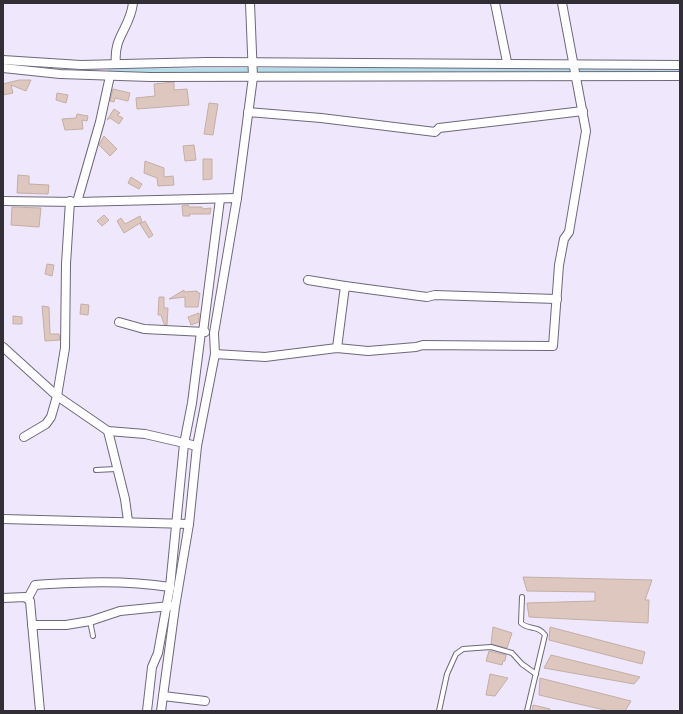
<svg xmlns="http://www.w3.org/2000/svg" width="683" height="714" font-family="'Fira Sans Condensed',sans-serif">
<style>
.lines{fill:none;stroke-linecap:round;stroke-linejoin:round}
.canal{stroke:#b2dce7;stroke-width:7}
.building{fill:#ddc7be;stroke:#c4aea6}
.service-casing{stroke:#6e687a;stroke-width:6}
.minor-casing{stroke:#6e687a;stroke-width:10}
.service{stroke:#fff;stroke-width:4}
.minor{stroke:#fff;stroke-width:8}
</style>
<rect width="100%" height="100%" fill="#efe8fc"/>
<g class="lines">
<polyline class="canal" points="111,72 680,70"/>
</g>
<g class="building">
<polygon points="19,80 31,80 26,91 11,85 13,93 3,95 3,84"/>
<polygon points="174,82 174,90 187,89 189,105 137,109 136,98 155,96 154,84"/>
<polygon points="113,89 130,93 128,101 115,98 114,102 110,101"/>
<polygon points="57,93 68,95 66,103 56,100"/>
<polygon points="209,103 218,104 213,135 204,134"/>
<polygon points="114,109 120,113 117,115 123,118 119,124 110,118 107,120"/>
<polygon points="77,114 88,116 87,121 82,120 83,129 65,130 62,119 76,118"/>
<polygon points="104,136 117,149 110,156 99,145"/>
<polygon points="194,145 196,160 185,161 183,146"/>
<polygon points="203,159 212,159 212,179 203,180"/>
<polygon points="145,161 164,168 164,177 173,176 174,185 158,186 157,178 144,173"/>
<polygon points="18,175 29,176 29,184 49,185 48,194 17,193"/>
<polygon points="131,177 142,184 139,189 128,183"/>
<polygon points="188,205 189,207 202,207 202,209 211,208 210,214 189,214 190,216 183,216 182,206"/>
<polygon points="12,207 41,208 39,227 11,225"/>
<polygon points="104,215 109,220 102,226 97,221"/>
<polygon points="140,216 142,222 124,233 117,221 121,218 125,224"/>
<polygon points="145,221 153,235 149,238 140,224"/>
<polygon points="47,264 54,265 52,276 45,274"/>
<polygon points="184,290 184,292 197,291 198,293 200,293 198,307 185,307 185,297 169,299"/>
<polygon points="159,297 164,297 164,308 168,308 167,325 164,324 161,315 158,315"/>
<polygon points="81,304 89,305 88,315 80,314"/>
<polygon points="42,306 49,307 50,334 59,334 60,340 45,341"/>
<polygon points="199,313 199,322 191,325 188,317"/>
<polygon points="13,316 22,317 22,324 13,324"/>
<polygon points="523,577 652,580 645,600 649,600 648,623 529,617 527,603 595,601 595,592 527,591"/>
<polygon points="493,627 512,633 507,648 491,644"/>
<polygon points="550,627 645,652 642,664 549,640"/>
<polygon points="489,651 506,655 505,661 503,661 502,665 486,661"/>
<polygon points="551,655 640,677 634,684 544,668"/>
<polygon points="490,674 508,678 495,696 486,695"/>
<polygon points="540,678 631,701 625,711 609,711 539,695"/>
<polygon points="533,705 550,709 550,711 532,711"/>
</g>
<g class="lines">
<defs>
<g id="service">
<polyline points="96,470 116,469"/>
<path d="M522 597 521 623C528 630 538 625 545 635L527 711"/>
<polyline points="90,621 93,636"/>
<polyline points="439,711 447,674 456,654 463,649 491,647 512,653 522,664 536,674"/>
</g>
<g id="minor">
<polyline points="495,3 507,62"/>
<polyline points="3,60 81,65 207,62 680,65"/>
<path d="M116 64C113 36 130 29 133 3"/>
<polyline points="3,68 60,74 150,77 680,76"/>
<polyline points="248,112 321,118 435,132 439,128 583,111"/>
<polyline points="3,201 77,202 237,198"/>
<polyline points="77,202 100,122 110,76"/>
<polyline points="308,280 345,286"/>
<polyline points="119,322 144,329 205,332"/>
<polyline points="203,332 220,199"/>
<polyline points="3,347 57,396 108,431 145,434 197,446"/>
<polyline points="337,348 345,286 427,297 435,295 557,299"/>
<polyline points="215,354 265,357 337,348 368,351 416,347 423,345 553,346 559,265 564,239 569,232 586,131 562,3"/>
<polyline points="108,431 125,499 128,521"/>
<polyline points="24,437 46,424 51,417 57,396 65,348 66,264 70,201"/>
<polyline points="3,519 189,524"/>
<polyline points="3,598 25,597 30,601 40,711"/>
<path d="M28 598 35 585C80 582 125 580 170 587"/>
<polyline points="32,625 66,625 90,621 120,611 170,606"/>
<polyline points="163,696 205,701"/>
<polyline points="147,711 152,667 158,653 170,587 184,444 192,403 201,332"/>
<polyline points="161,711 175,607 189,524 197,446 215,354 214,333 237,198 253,77 250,3"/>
</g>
</defs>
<use href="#service" class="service-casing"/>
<use href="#minor" class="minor-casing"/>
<use href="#service" class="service"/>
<use href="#minor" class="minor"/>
</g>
<rect width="683" height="714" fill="none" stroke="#312e36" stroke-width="8"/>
</svg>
